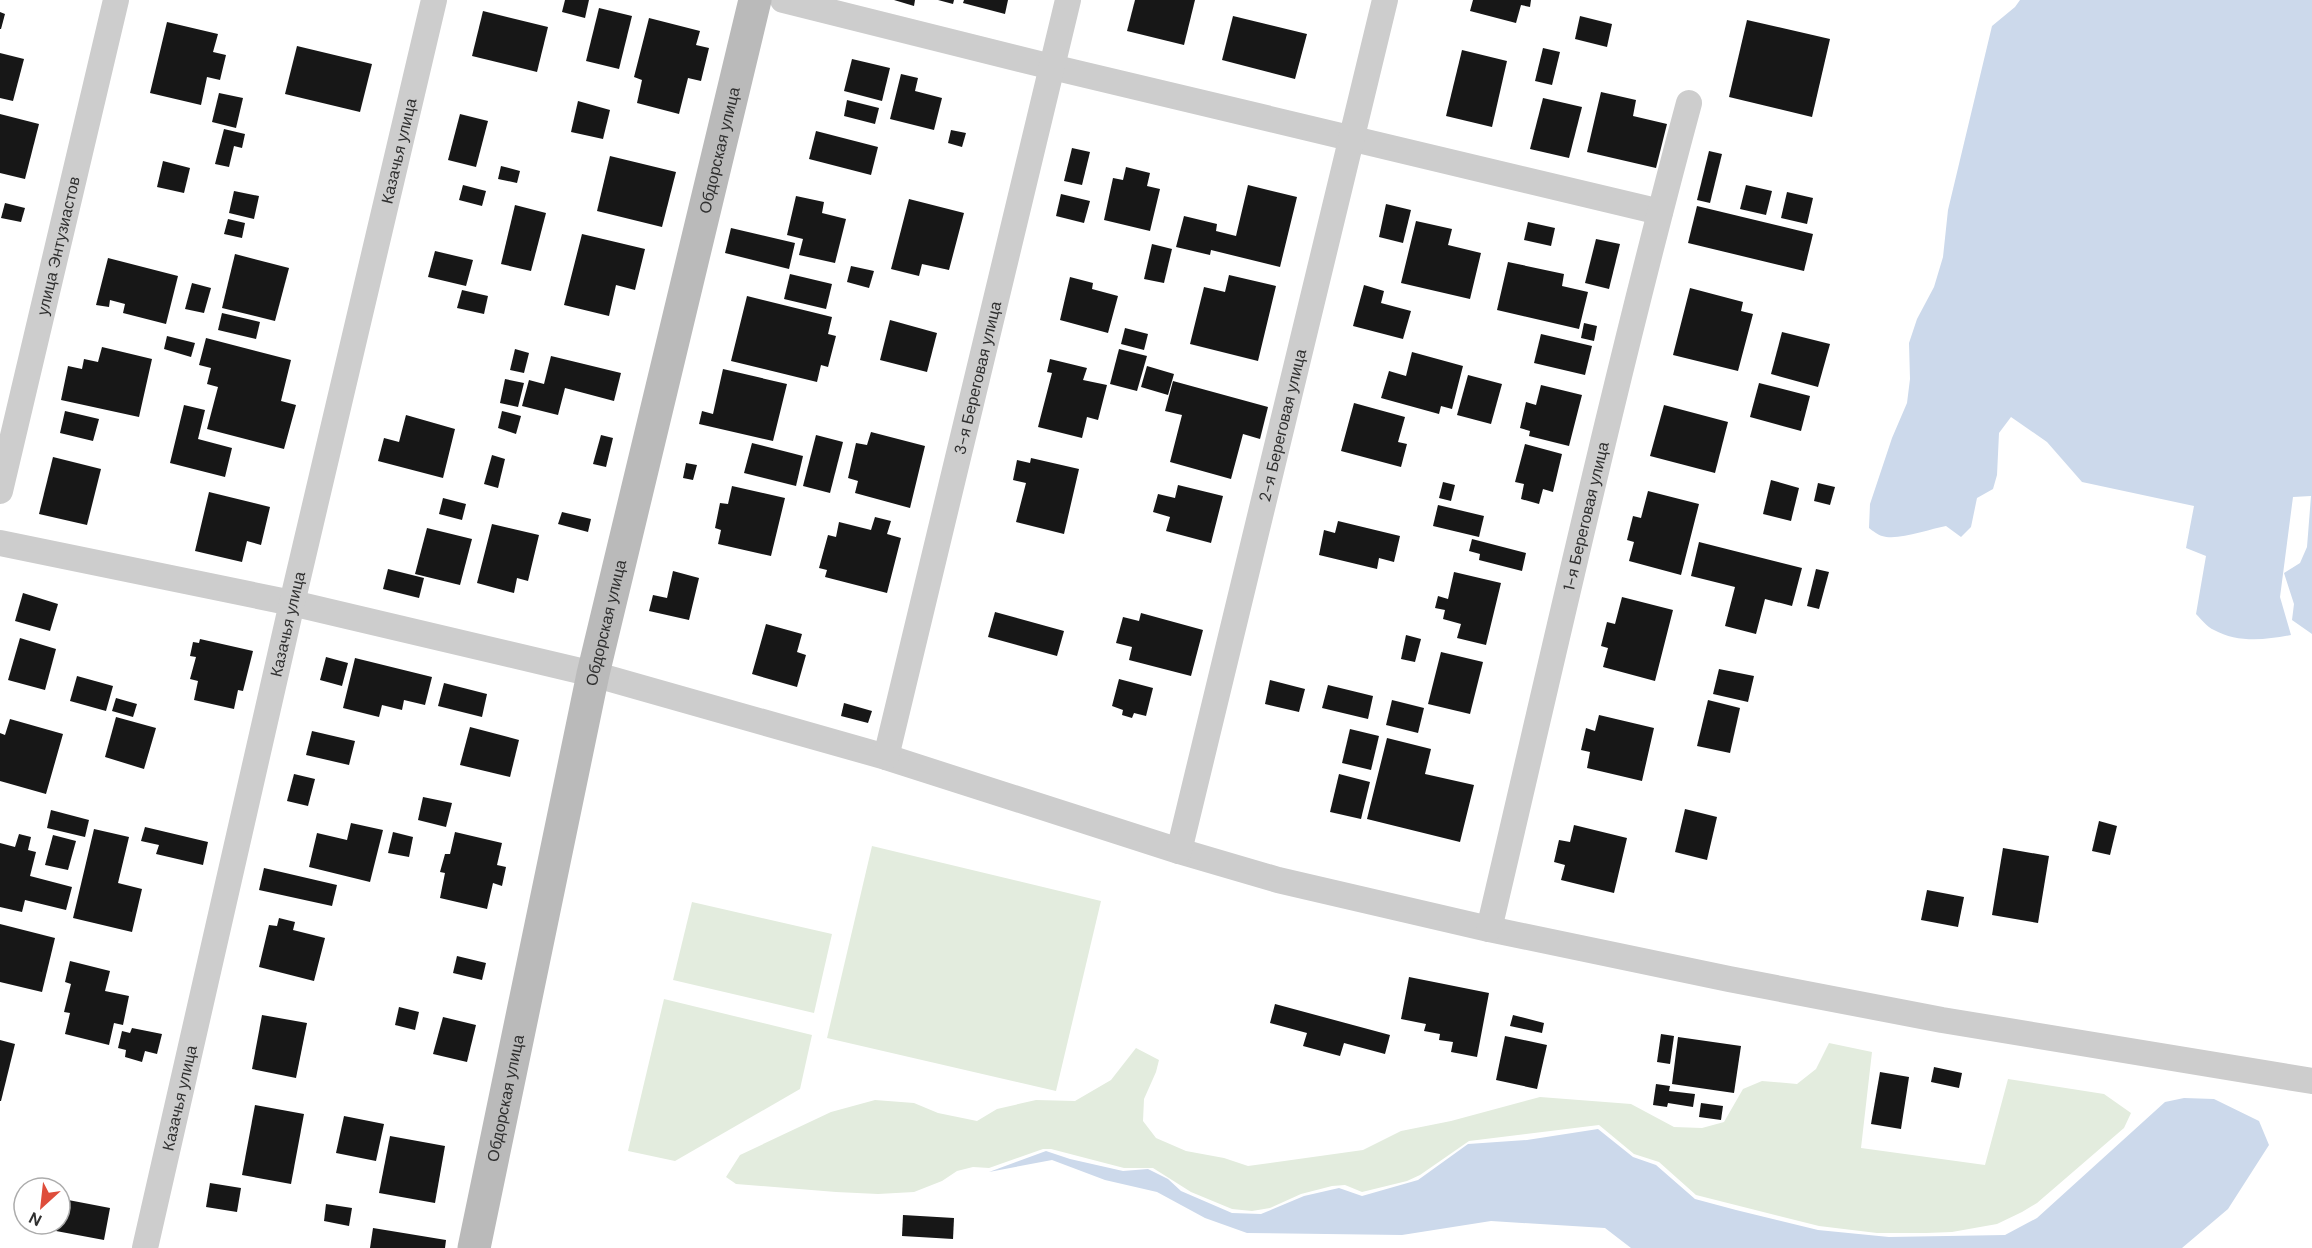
<svg xmlns="http://www.w3.org/2000/svg" width="2312" height="1248" font-family="'DM Sans',sans-serif">
<style>
.green{fill:#e3ecde}
.water{fill:#ccd9eb}
.building{fill:#171717}
.lines{fill:none;stroke-linecap:round;stroke-linejoin:round}
.street{stroke:#cdcdcd;stroke-width:26}
.secondary{stroke:#bababa;stroke-width:33}
.labels{text-anchor:middle;dominant-baseline:central;stroke-width:6;stroke-linejoin:round;paint-order:stroke}
.street-label{font-size:16px;fill:#303030;stroke:#fff}
</style>
<rect width="100%" height="100%" fill="#fff"/>
<g class="green">
<polygon points="872,846 1101,901 1056,1091 827,1038"/>
<polygon points="692,902 832,934 814,1013 673,980"/>
<polygon points="664,999 812,1035 800,1089 675,1161 628,1151"/>
<polygon points="1829,1043 1872,1052 1861,1148 1985,1165 2008,1079 2104,1094 2131,1113 2124,1128 2037,1203 2022,1212 1997,1224 1952,1232 1926,1233 1877,1233 1819,1226 1696,1195 1659,1162 1634,1154 1599,1125 1469,1141 1420,1175 1407,1181 1362,1192 1345,1185 1332,1186 1301,1194 1270,1208 1252,1211 1232,1209 1191,1192 1153,1168 1124,1168 1051,1149 1043,1149 989,1168 973,1167 957,1171 942,1181 914,1192 878,1194 836,1192 736,1184 726,1177 740,1155 831,1112 875,1100 914,1103 938,1113 977,1121 997,1109 1036,1100 1075,1101 1111,1080 1136,1048 1159,1060 1156,1072 1144,1099 1143,1121 1156,1138 1186,1151 1224,1158 1248,1166 1363,1150 1401,1131 1451,1121 1540,1097 1631,1104 1674,1127 1702,1128 1724,1122 1743,1089 1762,1081 1797,1084 1816,1069"/>
</g>
<g class="water">
<path d="M2020 0H2312V634L2292 620 2294 604 2284 573 2300 563 2307 547 2311 496 2293 497 2280 597 2291 635C2266 640 2237 643 2214 630 2207 627 2201 619 2196 614L2206 556 2186 548 2194 506 2082 482 2047 442 2011 417 1999 433 1997 475 1993 489 1977 498 1971 527 1961 537 1946 526C1929 529 1898 541 1882 536 1878 535 1873 531 1869 528L1870 504 1892 438 1907 403 1910 379 1909 343 1917 319 1934 287 1943 257 1948 210 1992 26 2015 7Z"/>
<polygon points="2184,1098 2214,1099 2259,1121 2269,1145 2228,1209 2182,1248 1631,1248 1605,1228 1491,1221 1402,1235 1247,1233 1205,1218 1157,1192 1105,1180 1052,1160 989,1172 1046,1151 1070,1159 1123,1171 1148,1169 1168,1179 1181,1191 1232,1213 1261,1214 1304,1196 1339,1188 1362,1196 1418,1180 1468,1144 1527,1140 1598,1129 1633,1157 1656,1165 1695,1199 1736,1210 1818,1230 1889,1237 2005,1235 2037,1218 2165,1102"/>
</g>
<g class="building">
<polygon points="565,0 589,0 585,18 562,12"/>
<polygon points="894,0 915,0 914,6"/>
<polygon points="938,0 954,0 953,4"/>
<polygon points="964,0 1008,0 1005,14 963,3"/>
<polygon points="1135,0 1195,0 1184,45 1127,31"/>
<polygon points="1473,0 1531,0 1530,7 1521,5 1516,23 1470,11"/>
<polygon points="599,8 632,16 619,69 586,61"/>
<polygon points="483,11 548,27 537,72 472,56"/>
<polygon points="0,12 5,14 1,29 0,29"/>
<polygon points="1233,16 1307,34 1295,79 1222,60"/>
<polygon points="1580,16 1612,24 1607,47 1575,39"/>
<polygon points="649,18 700,31 696,45 709,48 701,81 688,78 679,114 637,103 642,80 634,77"/>
<polygon points="1747,20 1830,39 1812,117 1729,97"/>
<polygon points="167,22 218,34 213,52 226,55 220,80 207,77 201,105 150,93"/>
<polygon points="297,46 372,64 360,112 285,94"/>
<polygon points="1543,48 1560,52 1552,85 1535,81"/>
<polygon points="1462,50 1507,61 1492,127 1446,116"/>
<polygon points="0,53 24,59 13,101 0,98"/>
<polygon points="852,59 890,68 882,101 844,91"/>
<polygon points="901,74 918,78 915,91 942,98 934,130 890,119"/>
<polygon points="1601,92 1636,100 1633,116 1667,124 1656,168 1587,152"/>
<polygon points="219,93 243,98 236,128 212,122"/>
<polygon points="1543,98 1582,107 1569,158 1530,149"/>
<polygon points="847,100 879,108 875,124 844,116"/>
<polygon points="578,101 610,110 603,139 571,132"/>
<polygon points="0,114 39,124 25,179 0,173"/>
<polygon points="460,114 488,121 476,167 448,160"/>
<polygon points="224,129 245,134 242,148 234,146 229,167 215,164"/>
<polygon points="951,130 966,133 962,147 948,143"/>
<polygon points="816,131 878,147 871,175 809,159"/>
<polygon points="1072,148 1090,152 1082,185 1064,181"/>
<polygon points="1709,151 1722,154 1710,203 1697,200"/>
<polygon points="610,156 676,172 662,227 597,211"/>
<polygon points="163,161 190,168 184,193 157,187"/>
<polygon points="501,166 520,171 517,183 498,179"/>
<polygon points="1126,167 1150,173 1147,186 1160,189 1150,231 1104,220 1113,178 1123,180"/>
<polygon points="463,185 486,191 482,206 459,200"/>
<polygon points="1248,185 1297,197 1280,267 1211,250 1210,255 1176,247 1184,216 1217,224 1216,231 1236,236"/>
<polygon points="1746,185 1772,191 1766,215 1740,209"/>
<polygon points="234,191 259,196 254,219 229,213"/>
<polygon points="1787,192 1813,198 1807,224 1781,218"/>
<polygon points="1061,194 1090,201 1084,223 1056,216"/>
<polygon points="796,196 824,202 822,213 846,219 835,263 799,255 803,239 787,235"/>
<polygon points="909,199 964,213 949,270 922,264 919,276 891,269"/>
<polygon points="5,203 25,208 21,222 1,218"/>
<polygon points="1386,204 1411,210 1403,243 1379,237"/>
<polygon points="515,205 546,213 531,271 501,264"/>
<polygon points="1697,206 1813,234 1804,271 1688,243"/>
<polygon points="228,219 245,223 242,238 224,234"/>
<polygon points="1416,221 1452,229 1448,245 1481,253 1470,299 1401,283"/>
<polygon points="1528,222 1555,228 1551,246 1524,240"/>
<polygon points="731,228 795,243 789,269 725,253"/>
<polygon points="582,234 645,249 635,290 616,285 609,316 564,305"/>
<polygon points="1596,239 1620,244 1609,289 1585,283"/>
<polygon points="1152,244 1172,249 1164,283 1144,279"/>
<polygon points="435,251 473,260 466,286 428,277"/>
<polygon points="235,254 289,268 275,321 222,308"/>
<polygon points="108,258 178,276 166,324 123,313 125,304 110,300 109,307 96,305"/>
<polygon points="1508,262 1564,274 1562,286 1588,292 1579,329 1497,310"/>
<polygon points="851,266 874,271 869,288 847,282"/>
<polygon points="790,274 832,284 826,309 784,299"/>
<polygon points="1229,275 1276,286 1258,361 1190,344 1204,287 1225,292"/>
<polygon points="1070,277 1093,283 1092,289 1118,296 1108,333 1060,320"/>
<polygon points="192,283 211,288 204,313 185,309"/>
<polygon points="1364,285 1384,291 1381,303 1411,311 1403,339 1353,326"/>
<polygon points="1690,288 1743,302 1741,311 1753,314 1738,371 1673,355"/>
<polygon points="462,290 488,296 484,314 457,308"/>
<polygon points="747,296 832,317 828,334 836,336 828,367 821,365 817,382 731,361"/>
<polygon points="222,313 260,322 256,339 218,330"/>
<polygon points="890,320 937,333 927,372 880,360"/>
<polygon points="1584,323 1597,326 1594,341 1581,338"/>
<polygon points="1125,328 1148,334 1144,350 1121,344"/>
<polygon points="1782,332 1830,344 1818,387 1771,374"/>
<polygon points="1541,334 1592,346 1585,375 1534,363"/>
<polygon points="167,336 195,343 191,357 164,349"/>
<polygon points="206,338 291,360 281,401 296,405 284,449 207,429 218,387 207,384 211,368 199,365"/>
<polygon points="102,347 152,359 139,417 61,400 68,366 82,369 84,359 98,362"/>
<polygon points="515,349 529,353 524,373 510,370"/>
<polygon points="1119,349 1147,356 1137,391 1110,384"/>
<polygon points="1412,352 1463,366 1452,409 1441,406 1439,414 1381,398 1389,371 1406,376"/>
<polygon points="551,356 621,373 614,401 565,388 558,415 522,406 529,380 544,384"/>
<polygon points="1050,359 1087,368 1083,380 1107,385 1098,420 1087,417 1082,438 1038,427 1052,373 1047,372"/>
<polygon points="1147,366 1174,374 1168,395 1141,387"/>
<polygon points="723,369 787,384 773,441 699,424 702,411 713,414"/>
<polygon points="1468,375 1502,384 1491,424 1457,415"/>
<polygon points="505,379 524,383 518,407 500,403"/>
<polygon points="1173,381 1268,407 1260,439 1243,434 1231,479 1170,462 1182,415 1165,411"/>
<polygon points="1759,383 1810,396 1801,431 1750,417"/>
<polygon points="1541,385 1582,395 1569,446 1529,436 1530,431 1520,428 1526,402 1536,405"/>
<polygon points="1354,403 1405,417 1398,442 1407,444 1401,467 1341,451"/>
<polygon points="184,405 205,410 198,439 232,448 225,477 170,463"/>
<polygon points="1664,405 1728,422 1715,473 1650,456"/>
<polygon points="65,411 99,419 93,441 60,433"/>
<polygon points="502,411 521,416 516,434 498,428"/>
<polygon points="406,415 455,429 443,478 378,461 384,438 399,442"/>
<polygon points="871,432 925,446 910,508 855,493 858,481 848,478 856,443 867,445"/>
<polygon points="601,435 613,438 606,467 593,464"/>
<polygon points="816,435 843,442 830,493 803,486"/>
<polygon points="752,443 803,456 796,486 744,473"/>
<polygon points="1525,444 1562,454 1553,492 1543,489 1539,504 1521,499 1524,484 1515,482"/>
<polygon points="492,455 505,459 498,488 484,484"/>
<polygon points="53,457 101,469 87,525 39,514"/>
<polygon points="1031,458 1079,469 1064,534 1016,522 1026,483 1013,480 1017,460 1030,463"/>
<polygon points="686,463 697,465 693,480 683,478"/>
<polygon points="1771,480 1799,488 1791,521 1763,514"/>
<polygon points="1443,482 1455,485 1451,501 1439,498"/>
<polygon points="1818,483 1835,487 1830,505 1814,501"/>
<polygon points="1178,485 1223,496 1211,543 1166,531 1170,517 1153,512 1158,494 1175,498"/>
<polygon points="732,486 785,498 771,556 718,544 721,530 715,528 720,503 728,504"/>
<polygon points="1648,491 1699,504 1681,575 1629,561 1634,542 1627,540 1633,516 1641,518"/>
<polygon points="209,492 270,507 261,545 247,541 242,562 195,551"/>
<polygon points="443,498 466,504 462,520 439,514"/>
<polygon points="1438,505 1484,516 1479,537 1433,526"/>
<polygon points="562,512 591,519 588,532 558,524"/>
<polygon points="875,517 891,521 887,534 901,538 887,593 825,577 827,570 819,568 828,535 836,537 839,522 871,530"/>
<polygon points="1338,521 1400,536 1394,562 1379,558 1377,569 1319,555 1324,530 1335,533"/>
<polygon points="492,524 539,535 528,581 517,578 514,593 477,583"/>
<polygon points="427,528 472,539 460,585 415,574"/>
<polygon points="1472,539 1526,553 1522,571 1479,560 1480,554 1469,551"/>
<polygon points="1699,542 1802,568 1792,606 1765,599 1756,634 1725,626 1735,587 1691,576"/>
<polygon points="388,569 424,578 419,598 383,589"/>
<polygon points="1816,569 1829,572 1819,609 1807,606"/>
<polygon points="673,571 699,578 689,620 649,611 653,595 667,598"/>
<polygon points="1454,572 1501,583 1486,645 1457,638 1461,624 1443,619 1445,610 1435,608 1438,596 1448,599"/>
<polygon points="23,593 58,604 50,631 15,621"/>
<polygon points="1622,597 1673,610 1655,681 1603,667 1608,648 1601,646 1607,622 1615,624"/>
<polygon points="995,612 1064,631 1057,656 988,637"/>
<polygon points="1141,613 1203,630 1191,676 1129,660 1132,647 1116,643 1123,617 1139,621"/>
<polygon points="766,624 802,634 797,652 806,655 797,687 752,674"/>
<polygon points="1406,635 1421,639 1415,662 1401,659"/>
<polygon points="20,638 56,649 45,690 8,680"/>
<polygon points="200,639 253,651 243,691 238,690 234,709 194,700 198,681 190,679 196,657 190,656 193,642 199,643"/>
<polygon points="1441,652 1483,662 1470,714 1428,704"/>
<polygon points="326,657 348,663 342,686 320,680"/>
<polygon points="355,658 432,677 425,705 404,700 402,710 382,705 379,717 343,708"/>
<polygon points="1719,669 1754,676 1748,702 1713,694"/>
<polygon points="77,676 113,686 106,711 70,701"/>
<polygon points="1119,679 1153,688 1146,716 1134,713 1132,718 1122,715 1123,710 1112,706"/>
<polygon points="1270,680 1305,689 1299,712 1265,704"/>
<polygon points="444,683 487,694 482,717 438,706"/>
<polygon points="1328,685 1373,696 1368,719 1322,708"/>
<polygon points="116,698 137,704 133,717 112,711"/>
<polygon points="1392,700 1424,708 1418,733 1386,725"/>
<polygon points="1708,700 1740,708 1730,753 1697,746"/>
<polygon points="844,703 872,711 868,723 841,716"/>
<polygon points="1599,715 1654,728 1642,781 1587,768 1590,752 1581,750 1586,728 1595,731"/>
<polygon points="116,717 156,728 144,769 105,757"/>
<polygon points="10,719 63,734 46,794 0,781 0,733 5,735"/>
<polygon points="470,727 519,740 510,777 460,765"/>
<polygon points="1350,729 1379,736 1371,770 1342,763"/>
<polygon points="312,731 355,741 349,765 306,755"/>
<polygon points="1387,738 1431,749 1425,774 1474,785 1460,842 1367,819"/>
<polygon points="294,774 315,779 308,806 287,801"/>
<polygon points="1339,774 1370,782 1361,819 1330,812"/>
<polygon points="423,797 452,803 446,827 418,820"/>
<polygon points="1685,809 1717,817 1707,860 1675,852"/>
<polygon points="51,810 89,820 85,837 47,828"/>
<polygon points="2099,821 2117,826 2110,855 2092,851"/>
<polygon points="351,823 383,830 370,882 309,867 317,833 347,840"/>
<polygon points="1574,825 1627,838 1614,893 1561,880 1565,865 1554,862 1559,840 1570,842"/>
<polygon points="145,827 208,842 203,865 156,854 159,845 141,841"/>
<polygon points="94,829 129,837 118,883 142,889 132,932 73,918"/>
<polygon points="393,832 413,837 409,857 388,853"/>
<polygon points="455,832 502,843 497,865 506,867 502,886 493,883 487,909 440,898 445,873 440,872 445,854 450,854"/>
<polygon points="19,834 31,837 28,850 36,852 30,876 72,887 66,910 25,900 22,912 0,907 0,843 15,847"/>
<polygon points="53,835 76,841 68,870 45,865"/>
<polygon points="2003,848 2049,856 2038,923 1992,915"/>
<polygon points="264,868 337,885 332,906 259,890"/>
<polygon points="1927,890 1964,897 1958,927 1921,920"/>
<polygon points="279,918 295,922 293,930 325,938 314,981 259,967 269,925 277,926"/>
<polygon points="0,924 55,938 42,992 0,982"/>
<polygon points="457,956 486,963 482,980 453,973"/>
<polygon points="70,961 110,971 105,991 129,996 123,1025 114,1023 109,1045 65,1034 70,1013 64,1012 71,984 65,982"/>
<polygon points="1409,977 1489,993 1477,1057 1451,1052 1453,1042 1439,1040 1440,1034 1424,1031 1426,1024 1401,1019"/>
<polygon points="1275,1004 1390,1035 1385,1054 1344,1043 1340,1056 1303,1046 1307,1033 1270,1023"/>
<polygon points="399,1007 419,1012 415,1030 395,1025"/>
<polygon points="262,1015 307,1023 296,1078 252,1069"/>
<polygon points="1513,1015 1544,1023 1542,1033 1510,1026"/>
<polygon points="443,1017 476,1025 467,1062 433,1054"/>
<polygon points="132,1028 162,1034 157,1054 145,1051 142,1062 125,1057 126,1050 118,1048 122,1031 130,1033"/>
<polygon points="1661,1034 1674,1036 1670,1064 1657,1062"/>
<polygon points="1505,1036 1547,1045 1537,1089 1496,1080"/>
<polygon points="1678,1037 1741,1046 1734,1093 1672,1084"/>
<polygon points="0,1040 15,1044 1,1101 0,1101"/>
<polygon points="1934,1067 1962,1073 1959,1088 1931,1082"/>
<polygon points="1880,1072 1909,1077 1901,1129 1871,1124"/>
<polygon points="1656,1084 1670,1086 1669,1091 1695,1094 1693,1107 1668,1103 1667,1107 1653,1105"/>
<polygon points="1701,1103 1723,1106 1721,1120 1699,1117"/>
<polygon points="255,1105 304,1114 291,1184 242,1175"/>
<polygon points="344,1116 384,1124 376,1161 336,1153"/>
<polygon points="390,1136 445,1146 435,1203 379,1193"/>
<polygon points="210,1183 241,1188 237,1212 206,1207"/>
<polygon points="63,1199 110,1208 104,1240 56,1231 58,1224 60,1224"/>
<polygon points="326,1204 352,1208 349,1226 324,1221"/>
<polygon points="903,1215 954,1218 953,1239 902,1236"/>
<polygon points="373,1228 446,1240 445,1248 370,1248"/>
</g>
<g class="lines">
<g class="street">
<polyline points="783,0 1052,67 1660,212"/>
<path id="s1" d="M0 491 116 0"/>
<polyline points="0,543 292,603 593,674 886,757 1179,851 1278,880 1489,929 1729,979 1942,1020 2312,1081"/>
<path id="s2" d="M886 757 1068 0"/>
<path id="s3" d="M1179 851 1385 0"/>
<path id="s4" d="M1489 929C1554 653 1615 377 1689 103"/>
<path id="s5" d="M145 1248 292 603 434 0"/>
</g>
<path class="secondary" id="s6" d="M474 1248 593 674 755 0"/>
</g>
<g class="labels">
<g class="street-label">
<text stroke="none"><textPath href="#s6" startOffset="1125">Обдорская улица</textPath></text>
<text stroke="none"><textPath href="#s5" startOffset="1126">Казачья улица</textPath></text>
<text stroke="none"><textPath href="#s1" startOffset="252">улица Энтузиастов</textPath></text>
<text stroke="none"><textPath href="#s2" startOffset="390">3-я Береговая улица</textPath></text>
<text stroke="none"><textPath href="#s3" startOffset="438">2-я Береговая улица</textPath></text>
<text stroke="none"><textPath href="#s4" startOffset="424">1-я Береговая улица</textPath></text>
<text stroke="none"><textPath href="#s6" startOffset="639">Обдорская улица</textPath></text>
<text stroke="none"><textPath href="#s5" startOffset="640">Казачья улица</textPath></text>
<text stroke="none"><textPath href="#s5" startOffset="154">Казачья улица</textPath></text>
<text stroke="none"><textPath href="#s6" startOffset="153">Обдорская улица</textPath></text>
</g>
</g>
<g transform="translate(42 1206) rotate(207)"><circle r="28" fill="#ffffff" stroke="#acacac" stroke-width="1.5"/>
<path d="M0-4.5L10 22L0 15L-10 22Z" fill="#de4d3b"/>
<text y="-9" font-size="16" font-weight="bold" text-anchor="middle" fill="#303030">N</text>
</g>
</svg>
